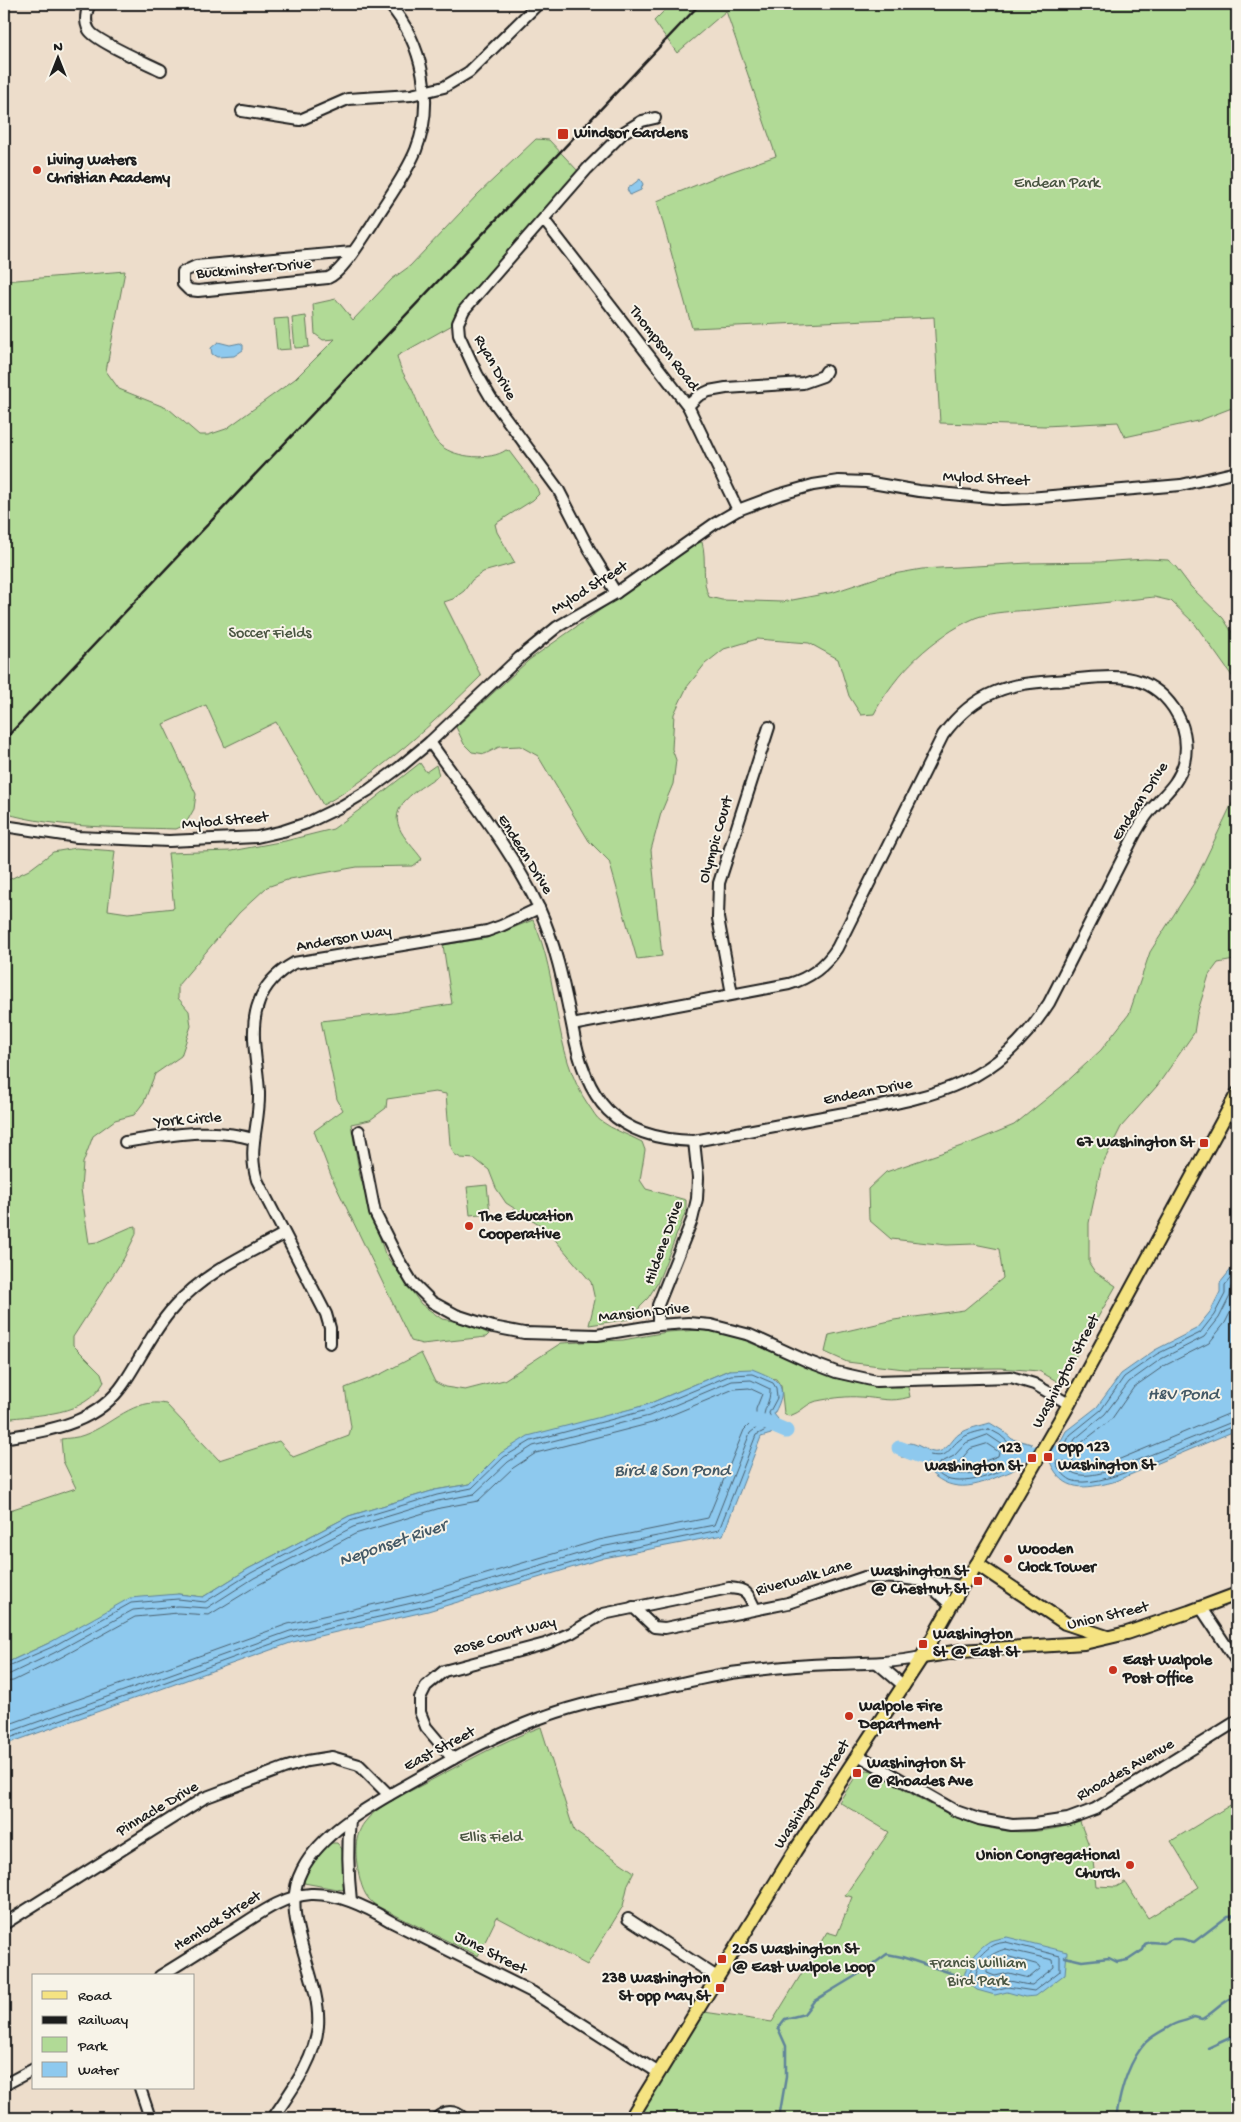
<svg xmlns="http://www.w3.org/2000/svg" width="1241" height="2122" font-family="'Gochi Hand',sans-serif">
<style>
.green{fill:#b1da96;stroke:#667b59}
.water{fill:#8ec9ee;stroke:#60849a}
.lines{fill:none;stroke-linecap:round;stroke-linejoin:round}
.shore{stroke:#4a6170;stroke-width:1}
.stream{stroke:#60849a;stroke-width:2.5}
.river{stroke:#8ec9ee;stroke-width:15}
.minor-casing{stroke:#1c1c1c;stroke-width:14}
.major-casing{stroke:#1c1c1c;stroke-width:16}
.minor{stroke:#f7f3e8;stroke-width:10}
.major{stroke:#f5e382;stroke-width:12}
.rail{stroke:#1c1c1c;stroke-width:2.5}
.poi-dot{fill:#c8321e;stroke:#f7f3e8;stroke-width:2}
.labels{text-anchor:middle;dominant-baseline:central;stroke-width:4;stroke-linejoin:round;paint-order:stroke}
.poi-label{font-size:16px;font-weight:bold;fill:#1c1c1c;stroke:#f7f3e8;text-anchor:start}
.park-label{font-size:16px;fill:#495541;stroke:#f7f3e8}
.street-label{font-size:16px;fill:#1c1c1c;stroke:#f7f3e8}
.water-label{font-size:18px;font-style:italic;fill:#445966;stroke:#f7f3e8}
</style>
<rect width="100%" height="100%" fill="#edddcb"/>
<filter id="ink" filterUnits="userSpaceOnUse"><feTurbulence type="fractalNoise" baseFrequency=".02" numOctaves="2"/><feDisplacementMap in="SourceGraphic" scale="10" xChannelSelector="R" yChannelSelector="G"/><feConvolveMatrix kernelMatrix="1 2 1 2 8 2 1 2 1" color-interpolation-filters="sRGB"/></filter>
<g filter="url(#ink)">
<g class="green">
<polygon points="671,4 1237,4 1237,406 1198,421 1125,437 1118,422 1045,426 940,423 934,317 692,328 657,201 716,177 776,156 726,11 677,53 654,21"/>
<path d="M536 139 549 140 578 171 476 290 454 324 397 356C400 370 405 376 411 387 419 403 428 435 441 446 456 458 491 461 506 450L509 451 537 488 539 494 533 500 495 524 497 532 515 563 483 572 472 580 464 591 453 599 444 602 481 676C433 723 382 772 323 805L276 722 225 747 206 705 163 724 196 794 194 809 185 825 176 829C120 827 59 829 4 813V281L125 271 106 371 119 389 169 409 199 435H208L226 429 295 379 335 339 323 340 315 334 313 304 336 299 353 320 392 279 410 266 478 194Z"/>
<polygon points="306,316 309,347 295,348 292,318"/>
<polygon points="288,318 291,349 277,350 274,319"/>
<path d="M702 542C707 560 701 581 709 597L722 600 782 602 834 592 882 576 922 569 1029 563 1099 562 1145 559 1168 560 1176 567 1191 587 1223 618 1237 640V683L1195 624 1171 601 1154 597C1113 602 1073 606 1032 610 1016 611 990 612 975 618 933 637 895 673 874 714L861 715 849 696 838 659 809 643 757 639 724 649 705 664 687 687 674 714 672 749 676 760 673 784 661 813 651 850 662 956 637 959 609 861 589 841 538 756 520 746 499 747 485 754 472 752 464 744 456 727 529 660 694 544Z"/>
<path d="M420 763 426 772 436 765 439 775C423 787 389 803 399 827 403 838 415 849 422 859L413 866 357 867 290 879 267 887 239 913 178 985V998L189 1011 191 1026 181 1056 155 1074 144 1102 134 1115 115 1120 93 1136 83 1163 81 1189 89 1243 97 1242 131 1227 136 1226V1234L124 1258 73 1337V1345L101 1373 104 1382C84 1417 39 1414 4 1419V882L29 870 53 852 76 848 115 851 108 910 128 913 174 908 168 853 231 851 285 841 333 829 373 800Z"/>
<polygon points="1237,793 1237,963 1234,960 1218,963 1209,975 1197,1014 1194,1033 1157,1086 1121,1127 1101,1167 1089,1223 1089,1263 1095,1272 1116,1286 1060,1383 1039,1371 1000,1368 904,1369 847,1362 825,1352 829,1335 894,1320 964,1310 1003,1278 999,1249 974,1244 947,1245 891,1239 869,1220 868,1189 886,1172 973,1142 1014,1125 1061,1087 1101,1050 1129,1014 1150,952 1194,883"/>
<path d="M533 920C561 980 551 1051 589 1106 593 1111 596 1118 601 1121 613 1130 629 1135 642 1142L645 1150 640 1180 646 1189 686 1200V1211L657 1284 648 1298 640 1306 637 1314 630 1319 589 1325 595 1300 591 1282 545 1228 506 1203 496 1188 489 1170 475 1159 461 1158 454 1154 450 1144 446 1094 435 1092 387 1099 386 1108 370 1120 351 1124 360 1176 385 1254 421 1304 442 1319 470 1324 489 1334 486 1337 422 1344 411 1341 332 1178 314 1131 343 1110 337 1099 321 1021 395 1013 452 1004 443 945 487 938Z"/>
<polygon points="487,1185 490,1213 470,1215 467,1187"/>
<path d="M700 1330 729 1334 835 1378 871 1386 908 1387 910 1397C889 1403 881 1398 860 1397 848 1396 834 1398 822 1400 805 1402 803 1413 788 1416L784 1413 781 1386 776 1379 729 1370 646 1405 592 1420 501 1453 470 1484 435 1490 349 1516 248 1569 203 1597 178 1594 49 1643 4 1664V1512L76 1488 63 1461 61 1439C68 1438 77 1438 84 1435 112 1425 134 1397 166 1404L219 1460 279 1441 293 1457 349 1436 351 1427 345 1388 381 1374 421 1353 435 1382 445 1387 465 1390 504 1380 561 1343 623 1340 667 1332Z"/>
<path d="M541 1727 574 1831 634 1872 628 1884 623 1906 587 1965 497 1917 478 1956 377 1906C364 1898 361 1885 358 1870 355 1854 354 1837 364 1823 377 1805 405 1794 424 1784 462 1764 500 1742 541 1727Z"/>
<path d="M867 1770 873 1771C944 1813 994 1850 1080 1822L1092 1853 1096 1886 1116 1887 1125 1882 1148 1918 1199 1887 1171 1841 1237 1801V2118H635L704 2012 772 2022 827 1932 837 1935 852 1897 845 1895 889 1832 839 1802 858 1773Z"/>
<path d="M331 1843H337L342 1849 347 1886 342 1890 304 1883C302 1867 320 1852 331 1843Z"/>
</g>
<g class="water">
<polygon points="640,179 643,184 641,190 630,195 627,189"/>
<polygon points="218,342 230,345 240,343 243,345 243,350 234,356 217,357 212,354 211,348"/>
<path d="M1237 1262V1430L1113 1482C1085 1489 1064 1493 1050 1462L1066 1431 1097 1407 1121 1374 1155 1350 1196 1329 1210 1312 1220 1292V1283Z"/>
<path d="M752 1369C779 1380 790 1384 774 1414L778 1419 771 1434 761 1437 723 1535 604 1558 428 1611 293 1642 4 1745V1664L49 1643 130 1598 178 1594 203 1597 248 1569 349 1516 435 1490 470 1484 501 1453 528 1436 646 1405 729 1370Z"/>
<path d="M990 1423 1003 1431 1012 1439 1032 1444C1028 1451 1022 1465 1015 1469 1010 1473 1003 1474 997 1477 961 1493 942 1489 917 1458L901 1457 909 1443C919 1443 928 1454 938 1452 949 1449 952 1439 959 1434 968 1428 980 1426 990 1423Z"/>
<path d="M1007 1937 1067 1952 1065 1974 1036 1996 1025 1997 1007 1992 995 1995 977 1990 964 1980C964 1965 977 1949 990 1941 995 1939 1002 1938 1007 1937Z"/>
</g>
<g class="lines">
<g class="shore">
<path d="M1237 1270 1225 1285V1294L1214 1315 1200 1333 1157 1354 1124 1377 1101 1410 1070 1435 1056 1463C1059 1470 1064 1476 1071 1480 1096 1492 1182 1449 1209 1437 1218 1433 1228 1427 1237 1426"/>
<path d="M1237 1280 1231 1287 1230 1296 1219 1318 1204 1337 1161 1359 1129 1382 1105 1414 1075 1439 1063 1463C1074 1481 1092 1475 1110 1471L1237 1420"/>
<polyline points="1237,1299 1225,1323 1209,1343 1164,1366 1134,1387 1111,1420 1081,1443 1072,1463 1080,1468 1108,1464 1228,1414 1237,1412"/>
<path d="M989 1429 1000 1435 1009 1443 1022 1447C1018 1471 972 1485 950 1480 939 1477 930 1466 923 1458L925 1454C951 1460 945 1450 962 1438 969 1433 981 1431 989 1429Z"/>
<path d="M988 1435 1012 1451 1009 1460C986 1469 962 1483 940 1466V1463L954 1456 966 1443Z"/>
<polygon points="987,1444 999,1452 998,1456 969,1467 958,1466 958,1463 970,1449"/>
<polyline points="4,1668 52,1647 131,1603 178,1599 205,1602 251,1573 350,1521 437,1495 472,1488 504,1457 531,1441 647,1410 731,1375 752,1374 773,1383 776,1388 777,1398 769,1413 772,1421 768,1429 756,1435 719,1530 602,1554 427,1606 291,1637 4,1740"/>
<path d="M4 1675 10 1674 54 1653 133 1610 178 1606 207 1608 254 1578 353 1527 438 1501 474 1494 508 1462 533 1446 649 1416 732 1381 751 1380 770 1389C771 1402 762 1409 764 1422L750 1433 714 1525 601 1547 425 1600 290 1631 4 1734"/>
<polyline points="4,1682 13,1681 58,1659 135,1617 178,1613 209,1615 258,1585 355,1534 440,1508 478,1501 513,1468 536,1453 652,1423 734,1389 749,1388 762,1394 756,1409 756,1418 744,1430 708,1518 599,1540 423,1593 288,1624 4,1726"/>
<path d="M1006 1942 1060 1956V1971L1034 1991 1007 1987 995 1990 979 1985 969 1978C968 1967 984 1950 993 1945 997 1943 1002 1943 1006 1942Z"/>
<path d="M1006 1949 1053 1960 1054 1967 1032 1985C1023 1985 1015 1981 1007 1981 992 1981 990 1985 976 1975 976 1963 995 1951 1006 1949Z"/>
<polygon points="1006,1956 1039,1965 1041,1968 1029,1978 1009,1973 995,1976 987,1973 987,1970 1000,1958"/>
</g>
<g class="stream">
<polyline points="1065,1957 1082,1961 1109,1958 1117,1962 1128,1960 1143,1950 1145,1944 1150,1942 1164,1943 1172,1939 1182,1939 1194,1942 1228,1916 1237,1915"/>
<polyline points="1208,2048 1232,2037 1237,2031"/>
<polyline points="779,2118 786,2077 786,2046 778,2028 785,2019 804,2014 814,2001 867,1969 887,1954 902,1957 966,1978"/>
<path d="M1116 2118C1120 2092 1128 2062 1146 2042 1152 2036 1162 2031 1169 2027 1177 2021 1186 2022 1194 2017L1202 2019C1215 2012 1223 2000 1237 1996"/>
</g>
<g class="river">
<polyline points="755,1421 765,1422 786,1431"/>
<polyline points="899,1448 923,1457"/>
<polyline points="1007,1456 1018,1453 1073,1453"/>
</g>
<defs>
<g id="minor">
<path d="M90 4C86 11 84 22 89 30 95 41 147 63 161 70"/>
<polyline points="242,111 300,120 348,99 411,95 444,87 469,72 538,4"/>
<polyline points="544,220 688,406 738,510"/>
<path d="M352 252 196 266 183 272V284L189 290 198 291 328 278C342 273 362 239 371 226 386 201 405 177 416 150 435 102 423 43 389 4"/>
<polyline points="688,406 698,396 709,391 726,388 803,383 823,376 826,371"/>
<polyline points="616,593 589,549 558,489 491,398 477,374 459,335 458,323 464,310 587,169 624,132 642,121 655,118"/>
<path d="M430 742C467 795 511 848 539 908 556 945 564 986 572 1025L789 984C810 978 825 967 837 948L943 735C957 716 973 701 995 692 1018 682 1042 682 1066 680 1086 679 1107 675 1127 678 1166 684 1193 724 1184 763 1179 781 1169 790 1157 803 1148 812 1141 823 1135 834L1049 1003C993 1089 933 1096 839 1114 791 1123 742 1132 694 1141 614 1139 585 1100 572 1025"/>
<polyline points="4,826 77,837 169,841 257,837 283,831 307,823 342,806 369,790 400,767 430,742 519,658 557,627 616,593 714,524 738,510 778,495 813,485 839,481 866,482 919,491 1002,499 1029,498 1181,485 1237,472"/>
<polyline points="732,994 718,918 719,883 769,727"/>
<polyline points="359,1131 375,1213 398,1259 412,1282 432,1302 456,1315 493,1327 524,1333 597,1335 658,1325 688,1323 711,1325 750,1335 807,1361 836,1372 876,1381 1011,1377 1034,1384 1069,1404"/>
<path d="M125 1142C167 1136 212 1126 253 1139"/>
<polyline points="658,1325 658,1305 692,1220 697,1199 698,1178 694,1141"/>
<path d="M330 1343V1328L326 1314 257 1180C247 1148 260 1124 259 1093 258 1064 248 1030 259 1002 265 984 278 972 294 963L487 931 501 926 539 908"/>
<path d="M4 1438C49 1430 96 1425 124 1383 141 1358 153 1330 174 1307 204 1273 245 1255 284 1234"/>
<polyline points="927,1583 951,1605"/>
<polyline points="633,1607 654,1627 665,1628 788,1603 865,1577 900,1578 962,1586"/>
<polyline points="1201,1608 1237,1662"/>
<polyline points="877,1663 904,1686"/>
<polyline points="858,1755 956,1811 979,1819 1012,1825 1034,1824 1068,1819 1095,1809 1237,1721"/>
<path d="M453 1759 426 1727 420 1712V1698L426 1686 444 1671 545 1644 571 1633 603 1614 729 1588C747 1589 748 1593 755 1609"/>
<path d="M350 1820C347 1848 348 1873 351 1901"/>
<polyline points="628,1919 717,1977"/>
<polyline points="4,1924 204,1798 284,1768 307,1761 332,1757 359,1765 389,1795"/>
<path d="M160 1976C183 1962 206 1947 229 1933 254 1918 280 1896 311 1894 339 1893 367 1907 390 1921L532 1992 659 2073"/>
<polyline points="4,2085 34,2069"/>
<polyline points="140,2088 150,2118"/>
<path d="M273 2118C291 2091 315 2060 318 2026 322 1976 277 1917 302 1870 321 1833 368 1807 403 1787 449 1761 496 1733 546 1716 584 1702 626 1695 665 1687 690 1681 714 1675 739 1672 770 1668 802 1665 833 1664 864 1663 892 1663 922 1657"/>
<path d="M437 2118C445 2110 455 2110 463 2118"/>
</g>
<g id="major">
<polyline points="977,1564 1065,1623 1107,1637"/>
<polyline points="922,1657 961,1651 1084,1643 1127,1633 1189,1612 1237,1594"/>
<polyline points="631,2118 795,1851 922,1657 962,1586 977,1564 1069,1404 1237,1094"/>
</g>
</defs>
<use href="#minor" class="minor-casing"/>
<use href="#major" class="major-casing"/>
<use href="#minor" class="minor"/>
<use href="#major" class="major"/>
<polyline class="rail" points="4,740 700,4"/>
</g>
</g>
<g class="poi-dot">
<rect x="557" y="128" width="12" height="12" rx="2.5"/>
<circle cx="37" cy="170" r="5"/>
<rect x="1199" y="1138" width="10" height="10" rx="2.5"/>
<circle cx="469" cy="1226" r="5"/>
<rect x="1043" y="1452" width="10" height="10" rx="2.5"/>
<rect x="1027" y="1453" width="10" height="10" rx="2.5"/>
<circle cx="1008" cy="1559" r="5"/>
<rect x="973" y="1576" width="10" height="10" rx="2.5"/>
<rect x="918" y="1639" width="10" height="10" rx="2.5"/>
<circle cx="1113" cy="1670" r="5"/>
<circle cx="849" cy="1716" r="5"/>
<rect x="852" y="1768" width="10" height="10" rx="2.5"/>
<circle cx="1130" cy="1865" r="5"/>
<rect x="717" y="1954" width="10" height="10" rx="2.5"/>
<rect x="715" y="1983" width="10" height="10" rx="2.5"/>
</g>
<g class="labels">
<g class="poi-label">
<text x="574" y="134">Windsor Gardens</text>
<text x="47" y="161">Living Waters<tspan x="47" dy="18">Christian Academy</tspan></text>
<text x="1194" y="1143" text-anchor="end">67 Washington St</text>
<text x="479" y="1217">The Education<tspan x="479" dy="18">Cooperative</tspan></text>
<text x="1058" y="1448">Opp 123<tspan x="1058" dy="18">Washington St</tspan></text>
<text x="1022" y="1449" text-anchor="end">123<tspan x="1022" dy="18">Washington St</tspan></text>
<text x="1018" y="1550">Wooden<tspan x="1018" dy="18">Clock Tower</tspan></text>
<text x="968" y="1572" text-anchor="end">Washington St<tspan x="968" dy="18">@ Chestnut St</tspan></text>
<text x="933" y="1635">Washington<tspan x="933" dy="18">St @ East St</tspan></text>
<text x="1123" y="1661">East Walpole<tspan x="1123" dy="18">Post Office</tspan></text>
<text x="859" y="1707">Walpole Fire<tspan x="859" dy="18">Department</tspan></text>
<text x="867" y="1764">Washington St<tspan x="867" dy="18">@ Rhoades Ave</tspan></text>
<text x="1120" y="1856" text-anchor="end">Union Congregational<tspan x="1120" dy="18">Church</tspan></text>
<text x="732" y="1950">205 Washington St<tspan x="732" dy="18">@ East Walpole Loop</tspan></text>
<text x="710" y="1979" text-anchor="end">238 Washington<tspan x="710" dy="18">St opp May St</tspan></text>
</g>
<g class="park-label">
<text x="1057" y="184">Endean Park</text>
<text x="270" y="634">Soccer Fields</text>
<text x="491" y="1838">Ellis Field</text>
<text x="978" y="1964">Francis William<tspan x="978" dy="18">Bird Park</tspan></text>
</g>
<g class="street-label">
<text transform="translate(254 270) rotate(-5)">Buckminster Drive</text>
<text transform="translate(663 349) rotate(52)">Thompson Road</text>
<text transform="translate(494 368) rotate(61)">Ryan Drive</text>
<text transform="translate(986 480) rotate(3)">Mylod Street</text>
<text transform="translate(590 589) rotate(-32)">Mylod Street</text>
<text transform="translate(1141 802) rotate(-57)">Endean Drive</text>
<text transform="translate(225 822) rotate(-5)">Mylod Street</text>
<text transform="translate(717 840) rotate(-74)">Olympic Court</text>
<text transform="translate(524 855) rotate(58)">Endean Drive</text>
<text transform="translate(344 940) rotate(-10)">Anderson Way</text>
<text transform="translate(868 1093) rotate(-11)">Endean Drive</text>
<text transform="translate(188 1121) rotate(-4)">York Circle</text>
<text transform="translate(665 1243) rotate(-70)">Hildene Drive</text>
<text transform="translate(644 1314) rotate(-6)">Mansion Drive</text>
<text transform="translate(1067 1372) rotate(-62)">Washington Street</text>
<text transform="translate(804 1579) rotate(-16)">Riverwalk Lane</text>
<text transform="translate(1108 1617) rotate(-13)">Union Street</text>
<text transform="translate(505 1637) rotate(-16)">Rose Court Way</text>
<text transform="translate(440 1750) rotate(-28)">East Street</text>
<text transform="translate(1126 1771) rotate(-30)">Rhoades Avenue</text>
<text transform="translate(813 1795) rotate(-57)">Washington Street</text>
<text transform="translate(158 1810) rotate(-31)">Pinnacle Drive</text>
<text transform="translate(218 1922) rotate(-32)">Hemlock Street</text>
<text transform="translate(490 1954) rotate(27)">June Street</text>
</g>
<g class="water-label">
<text x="1183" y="1395">H&amp;V Pond</text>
<text x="672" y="1471">Bird &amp; Son Pond</text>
<text transform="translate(393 1544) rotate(-19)">Neponset River</text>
</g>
</g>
<rect width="1241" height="2122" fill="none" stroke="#f7f3e8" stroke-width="20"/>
<rect x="10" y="10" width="1221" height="2102" fill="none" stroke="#1c1c1c" stroke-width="2" filter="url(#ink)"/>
<rect x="32" y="1974" width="162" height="115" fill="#f7f3e8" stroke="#9f9d96"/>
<rect x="42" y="1991" width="25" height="8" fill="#f5e382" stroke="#9f9d96"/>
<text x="78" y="2000" font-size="15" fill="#1c1c1c">Road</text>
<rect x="42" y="2016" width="25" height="8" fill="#1c1c1c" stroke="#9f9d96"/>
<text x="78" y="2024" font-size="15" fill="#1c1c1c">Railway</text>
<rect x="42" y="2037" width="25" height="15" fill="#b1da96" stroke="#9f9d96"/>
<text x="78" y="2050" font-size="15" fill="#1c1c1c">Park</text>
<rect x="42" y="2062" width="25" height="15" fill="#8ec9ee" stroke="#9f9d96"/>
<text x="78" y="2074" font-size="15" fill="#1c1c1c">Water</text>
<g transform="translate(58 58)" stroke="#f7f3e8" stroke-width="4" paint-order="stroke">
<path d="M0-4L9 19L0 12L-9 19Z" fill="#1c1c1c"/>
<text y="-8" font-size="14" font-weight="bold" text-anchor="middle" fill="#1c1c1c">N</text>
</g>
</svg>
